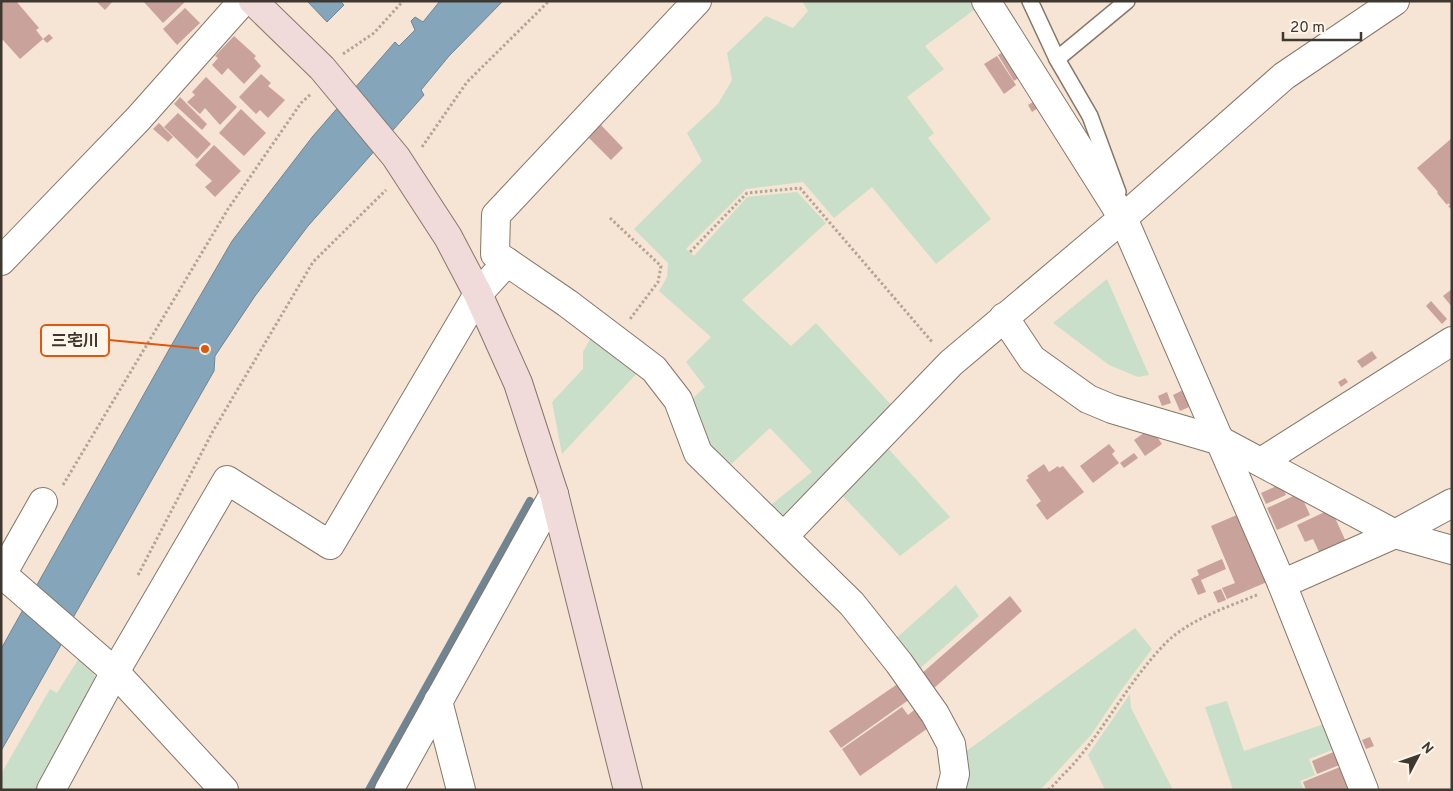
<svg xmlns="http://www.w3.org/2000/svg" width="1453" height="791" font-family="Overpass,'Noto Sans JP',sans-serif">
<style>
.green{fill:#c9dfca}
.water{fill:#85a5bb;stroke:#708492}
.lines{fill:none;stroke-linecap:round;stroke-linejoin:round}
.stream{stroke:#708492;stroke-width:8}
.building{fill:#c9a29b}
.lane-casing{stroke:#867768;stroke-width:18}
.street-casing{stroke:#867768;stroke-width:30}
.secondary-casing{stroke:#867768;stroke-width:30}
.path{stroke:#b2a598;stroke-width:3;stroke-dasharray:2.5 2.5;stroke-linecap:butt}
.lane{stroke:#fff;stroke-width:15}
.street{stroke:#fff;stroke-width:28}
.secondary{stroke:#f1dada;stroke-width:28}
.leader{fill:none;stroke:#e0570e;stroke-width:2}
.callout-dot{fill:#e0570e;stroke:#fef4e9;stroke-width:2}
.callout{fill:#fef4e9;stroke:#e0570e;stroke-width:2}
.callout-label{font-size:16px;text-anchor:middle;font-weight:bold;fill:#3e3831}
</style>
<rect width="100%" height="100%" fill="#f6e5d4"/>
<g class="green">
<polygon points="802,1 978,1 981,5 925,46 944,69 907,97 934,133 928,138 991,219 936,264 872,187 834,218 803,182 746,189 686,249 694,256 747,197 797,192 826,223 742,300 791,346 816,323 895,409 787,517 779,520 767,508 812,472 770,428 726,469 703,446 688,403 705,387 686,362 711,337 659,291 667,277 668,263 634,229 702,161 687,133 718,104 732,80 727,53 766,16 793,28 808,11"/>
<polygon points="1107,279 1149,375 1138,377 1109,365 1053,323"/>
<polygon points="593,334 639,371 562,454 552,402 583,369 583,352"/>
<polygon points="884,444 950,517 900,556 837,490"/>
<polygon points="956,585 979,616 916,672 893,641"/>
<polygon points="1135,628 1152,649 1122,689 1091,735 1043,787 1039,790 960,790 961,755"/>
<polygon points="79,658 93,672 99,686 40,790 1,790 1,774 50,689 57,693"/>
<polygon points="1130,694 1131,708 1173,790 1105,790 1088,755"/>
<polygon points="1227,701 1244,751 1327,723 1337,748 1309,759 1315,775 1300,781 1304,790 1233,790 1205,707"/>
</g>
<g class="water">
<polygon points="307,1 340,1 344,5 327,22"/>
<polygon points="440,1 503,1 449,56 421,90 424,95 308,226 255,296 215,356 214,371 74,616 62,643 1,751 1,649 171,346 232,241 313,136 395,42 399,46 415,30 411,21 415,17 423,22"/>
</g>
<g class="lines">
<polyline class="stream" points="369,790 530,501"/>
</g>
<g class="building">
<polygon points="2,1 16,1 39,28 36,30 43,39 20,59 3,40 1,42"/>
<polygon points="96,1 113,1 105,10"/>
<polygon points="143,1 186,1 163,23"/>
<polygon points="185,8 200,23 177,45 163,29"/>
<polygon points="49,34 53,38 47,43 43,39"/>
<polygon points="234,36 256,56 254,58 261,66 244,84 228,68 222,75 212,65 218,58 215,56"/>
<polygon points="1009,48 1026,73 1014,81 998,55"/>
<polygon points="997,56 1016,85 1004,94 984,64"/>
<polygon points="261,74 271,83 268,86 285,100 268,118 260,110 256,114 239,97"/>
<polygon points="206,77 237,107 220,125 205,108 200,114 187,102 195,95 192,92"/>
<polygon points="180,97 207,124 202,130 174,104"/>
<polygon points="1038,99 1042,105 1032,112 1028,105"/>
<polygon points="241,109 266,133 244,156 219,133"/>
<polygon points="178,113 211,144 197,159 164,127"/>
<polygon points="159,123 173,137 168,142 153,129"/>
<polygon points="600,124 623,148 611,160 588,137"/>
<polygon points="1452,138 1452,210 1448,206 1450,205 1448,203 1447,205 1437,193 1438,192 1417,168"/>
<polygon points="214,145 241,171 215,197 205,187 212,181 195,165"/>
<polygon points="1452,289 1452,307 1443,296"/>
<polygon points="1431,301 1447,319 1442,324 1426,306"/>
<polygon points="1372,351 1377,358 1362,368 1357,361"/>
<polygon points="1345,378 1348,382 1341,387 1338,382"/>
<polygon points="1183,390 1189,407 1180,411 1173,395"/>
<polygon points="1167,392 1171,403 1162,406 1158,396"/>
<polygon points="1151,428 1162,444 1145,456 1134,440"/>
<polygon points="1109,444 1115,451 1112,454 1119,463 1093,483 1080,466"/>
<polygon points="1134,453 1138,458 1124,468 1120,463"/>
<polygon points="1044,464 1049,472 1058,466 1059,468 1063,466 1084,492 1047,520 1036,505 1041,501 1026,480 1029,478 1027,476"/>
<polygon points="1281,484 1286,495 1266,504 1261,493"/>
<polygon points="1300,493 1310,515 1277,530 1267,508"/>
<polygon points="1331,509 1347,544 1321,556 1313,539 1305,542 1297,525"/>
<polygon points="1239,514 1267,582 1227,599 1222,588 1235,583 1211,526"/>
<polygon points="1222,559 1226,569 1201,580 1206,592 1198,595 1191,579 1199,575 1197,570"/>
<polygon points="1221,589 1226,600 1218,603 1213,592"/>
<polygon points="1010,596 1022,611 934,688 921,674"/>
<polygon points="899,683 910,699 841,748 829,731"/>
<polygon points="902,707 908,715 918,707 931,726 860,776 842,749"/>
<polygon points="1370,737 1374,746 1366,749 1362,740"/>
<polygon points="1336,751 1342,764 1317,774 1312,761"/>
<polygon points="1340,767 1349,790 1306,790 1303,782"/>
</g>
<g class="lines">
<defs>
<g id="lane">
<polyline points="1030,1 1057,59 1090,116 1118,192"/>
<polyline points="1057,59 1127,1"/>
</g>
<g id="street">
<polyline points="986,1 1123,218 1282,584 1364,790"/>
<polyline points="1,261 138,119 243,1"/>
<polyline points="507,262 495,254 496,215 697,1"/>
<polyline points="1004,317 1032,359 1088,399 1112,409 1221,441 1395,534 1452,550"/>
<polyline points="1261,462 1452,341"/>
<polyline points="784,536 951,363 1123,218 1284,76 1395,1"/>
<polyline points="1,573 115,672 224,790"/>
<polyline points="1,576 43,502"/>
<polyline points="1282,584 1395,534 1452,503"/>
<polyline points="438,701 461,790"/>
<polyline points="51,790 115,672 227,480 330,545 478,294 507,262 567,303 654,369 678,400 698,453 852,604 899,663 935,714 951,744 955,774 951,790"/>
<polyline points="389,790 554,494"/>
</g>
<polyline id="secondary" points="253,1 322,68 396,157 448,237 478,294 518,383 554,494 628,790"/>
</defs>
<use href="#lane" class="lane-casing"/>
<use href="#street" class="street-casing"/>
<use href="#secondary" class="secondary-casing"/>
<g class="path">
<polyline points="343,54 374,33 403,1"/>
<polyline points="422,147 467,82 549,1"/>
<polyline points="610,218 661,266 658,282 630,319"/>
<polyline points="690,252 747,193 800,188 933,343"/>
<polyline points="63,485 228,209 301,103 311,94"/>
<polyline points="138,575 213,431 313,262 386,190"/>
<path d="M1048 790C1055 785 1060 777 1067 771 1103 733 1126 685 1162 647 1186 620 1226 608 1259 594"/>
</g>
<use href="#lane" class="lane"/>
<use href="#street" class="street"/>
<use href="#secondary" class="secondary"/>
</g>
<path class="leader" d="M205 349L109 340"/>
<circle class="callout-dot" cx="205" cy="349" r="5"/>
<rect class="callout" x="41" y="325" width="68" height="31" rx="5"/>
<g class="callout-label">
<text x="75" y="346">三宅川</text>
</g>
<rect width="1453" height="791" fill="none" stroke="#3e3831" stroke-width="5"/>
<g transform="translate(1418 756) rotate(49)" stroke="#fef4e9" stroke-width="4" paint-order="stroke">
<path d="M0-4L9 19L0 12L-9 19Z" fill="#3e3831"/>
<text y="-8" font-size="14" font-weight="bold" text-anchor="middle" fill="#3e3831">N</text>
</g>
<path d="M1283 32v8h78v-8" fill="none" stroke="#3e3831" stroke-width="2.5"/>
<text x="1290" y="32" font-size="15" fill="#3e3831" stroke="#fef4e9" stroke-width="4" paint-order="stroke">20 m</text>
</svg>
